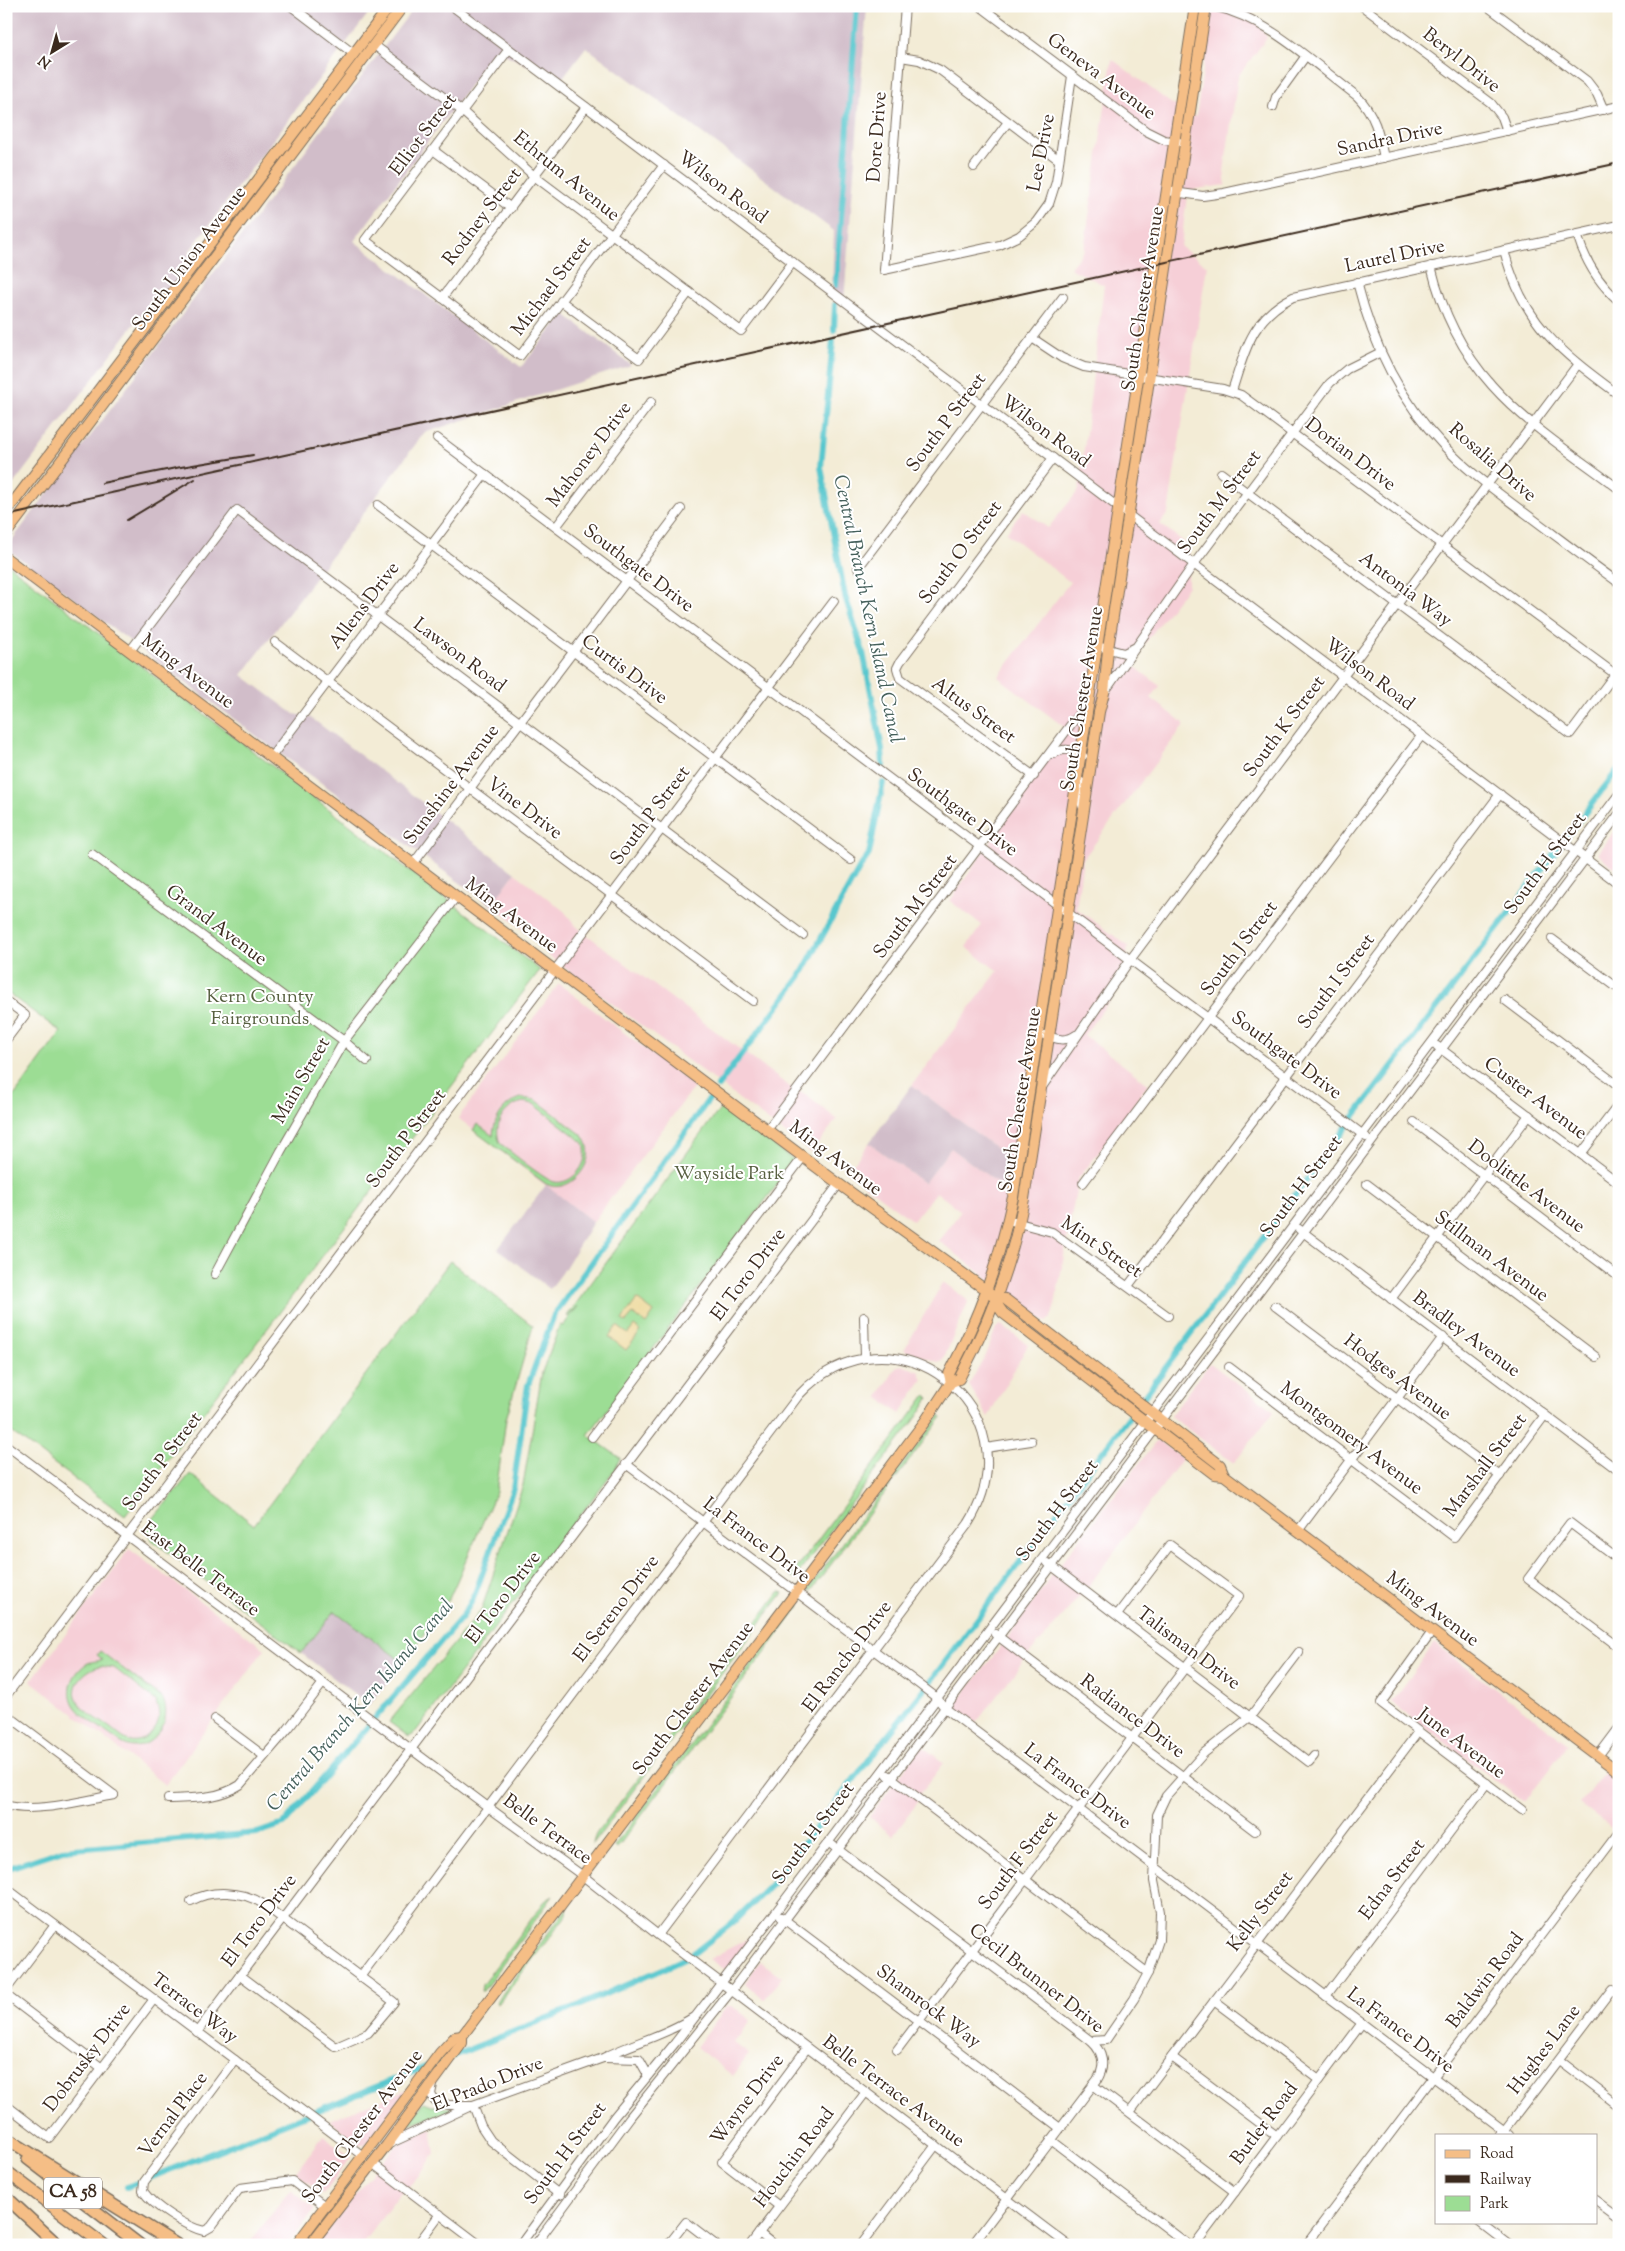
<svg xmlns="http://www.w3.org/2000/svg" width="1625" height="2251" font-family="'Sorts Mill Goudy',serif">
<style>
.built{fill:#f6cfd7}
.industrial{fill:#d1bdc9}
.green{fill:#9cdd94;stroke:#6c8459;fill-rule:evenodd}
.sand{fill:#eeda9e;stroke:#94825e}
.lines{fill:none;stroke-linecap:round;stroke-linejoin:round}
.canal{stroke:#59c7ce;stroke-width:6}
.minor-casing{stroke:#7b6e5e;stroke-width:10}
.major-casing{stroke:#7b6e5e;stroke-width:12}
.highway-casing{stroke:#7b6e5e;stroke-width:14}
.minor{stroke:#fff;stroke-width:8}
.major{stroke:#f5be86;stroke-width:10}
.highway{stroke:#f5be86;stroke-width:11}
.rail{stroke:#3b2a1e;stroke-width:2}
.labels{text-anchor:middle;dominant-baseline:central;stroke-width:4;stroke-linejoin:round;paint-order:stroke}
.shield{fill:#fff;stroke:#766a62;stroke-width:1}
.shield-label{font-size:18px;font-weight:bold;fill:#3b2a1e}
.street-label{font-size:19px;fill:#3b2a1e;stroke:#fff}
.park-label{font-size:19px;fill:#586041;stroke:#fff}
.water-label{font-size:20px;font-style:italic;fill:#46615c;stroke:#fff}
</style>
<rect width="100%" height="100%" fill="#fff"/>
<filter id="ink" filterUnits="userSpaceOnUse"><feTurbulence type="fractalNoise" baseFrequency=".02" numOctaves="2"/><feDisplacementMap in="SourceGraphic" scale="10" xChannelSelector="R" yChannelSelector="G"/><feConvolveMatrix kernelMatrix="1 2 1 2 8 2 1 2 1" color-interpolation-filters="sRGB"/></filter>
<filter id="wash" filterUnits="userSpaceOnUse"><feTurbulence type="fractalNoise" baseFrequency=".0096" numOctaves="4" result="noise"/><feDisplacementMap in="SourceGraphic" scale="20" xChannelSelector="R" yChannelSelector="G"/><feGaussianBlur stdDeviation="1.12" result="paint"/><feColorMatrix in="noise" values="0 0 0 0 0 0 0 0 0 0 0 0 0 0 0 0 0 1.4 0 .05"/><feComposite in="paint" operator="in"/></filter>
<g filter="url(#wash)">
<rect width="100%" height="100%" fill="#f3ecd6"/>
<g class="built">
<polygon points="1213,6 1251,6 1250,10 1267,38 1238,76 1224,171 1226,185 1196,189 1187,195 1181,247 1207,266 1168,513 1160,524 1188,545 1188,586 1130,663 1160,686 1151,698 1185,724 1083,859 1076,908 1128,946 1122,984 1084,1035 1148,1084 1114,1133 1078,1179 1055,1305 1052,1315 1046,1322 939,1241 961,1211 936,1192 913,1221 847,1172 869,1143 924,1183 951,1148 1003,1187 1008,1157 912,1085 998,971 966,947 982,925 950,901 1067,729 998,677 1070,582 1006,533 1023,510 1048,528 1079,490 1104,285 1070,268 1084,250 1112,59 1169,102 1196,117"/>
<polygon points="1619,824 1619,872 1598,854"/>
<polygon points="515,873 564,911 577,927 590,937 790,1087 804,1094 837,1119 811,1153 549,956 540,942 491,905"/>
<polygon points="559,984 695,1086 593,1222 458,1118"/>
<polygon points="943,1282 966,1299 968,1302 943,1360 938,1362 904,1350"/>
<polygon points="1001,1325 1028,1345 988,1417 969,1385 987,1353 996,1328"/>
<polygon points="1210,1363 1274,1411 1234,1463 1170,1416"/>
<polygon points="901,1365 919,1371 923,1379 900,1414 878,1397 896,1368"/>
<polygon points="1159,1441 1183,1458 1088,1587 1025,1659 976,1723 954,1706 1003,1644 1057,1568 1156,1442"/>
<polygon points="129,1549 265,1649 165,1785 31,1681"/>
<polygon points="1434,1643 1568,1744 1524,1802 1391,1702"/>
<polygon points="922,1746 944,1763 922,1791 915,1806 893,1836 869,1817"/>
<polygon points="1604,1771 1619,1783 1619,1819 1611,1828 1579,1804"/>
<polygon points="751,1937 729,1968 723,1969 709,1959"/>
<polygon points="760,1961 782,1977 764,2000 745,1983"/>
<polygon points="727,2006 732,2006 751,2020 734,2043 749,2054 733,2076 696,2047"/>
<polygon points="408,2089 365,2145 360,2145 329,2120"/>
<polygon points="431,2129 435,2154 413,2183 400,2194 361,2245 316,2245 372,2173 395,2147 406,2139"/>
<polygon points="323,2136 351,2157 323,2194 295,2173"/>
<polygon points="290,2190 315,2209 288,2245 248,2245"/>
</g>
<g class="industrial">
<polygon points="6,6 374,6 188,253 198,260 151,322 141,315 6,494"/>
<polygon points="415,6 867,6 844,301 832,291 834,231 586,47 560,81 496,50 354,241 521,367 564,314 631,365 424,433 242,675 294,714 310,717 515,873 491,905 270,746 6,548"/>
<polygon points="912,1085 1008,1157 1003,1187 951,1148 924,1183 869,1143"/>
<polygon points="546,1185 593,1222 562,1273 550,1289 498,1249"/>
<polygon points="335,1610 404,1663 369,1705 301,1653"/>
</g>
<g class="green">
<polygon points="6,563 540,970 125,1516 6,1428 6,1107 61,1032 6,992"/>
<path d="M521 1098 536 1100 581 1134C603 1155 572 1197 546 1184L473 1130 477 1124 493 1136C494 1118 504 1104 521 1098ZM523 1102 534 1104 584 1143C587 1154 585 1163 578 1172 572 1179 563 1184 554 1182 545 1180 508 1150 500 1143 492 1124 505 1106 523 1102Z"/>
<polygon points="722,1107 795,1161 588,1435 620,1458 615,1469 414,1734 409,1737 389,1722 481,1611 523,1485 542,1372 560,1325 563,1326 578,1306 568,1317 567,1316 709,1123"/>
<polygon points="450,1261 533,1326 506,1419 496,1492 449,1599 404,1663 335,1611 301,1653 152,1540 147,1526 190,1474 254,1525"/>
<polygon points="926,1395 929,1398 917,1417 794,1579 791,1576"/>
<polygon points="940,1415 942,1417 811,1591 809,1591 808,1589"/>
<polygon points="780,1591 783,1593 592,1845 596,1834"/>
<polygon points="797,1604 800,1606 617,1848 614,1846"/>
<path d="M100 1651 163 1699C168 1710 166 1722 159 1732 153 1740 144 1747 134 1747 124 1747 115 1738 107 1733 98 1725 84 1718 77 1709 64 1694 72 1672 88 1663 93 1661 98 1661 103 1660L97 1655ZM101 1666 114 1668 156 1701C157 1706 159 1711 159 1716 158 1731 142 1746 127 1740 120 1737 114 1730 108 1726 99 1720 87 1713 80 1705 67 1688 84 1669 101 1666Z"/>
<polygon points="553,1896 483,1991 481,1991 482,1985 545,1901"/>
<polygon points="568,1907 567,1914 553,1933 498,2004 497,2001"/>
<polygon points="424,2102 437,2107 460,2108 408,2124"/>
</g>
<g class="sand">
<polygon points="637,1299 654,1312 646,1324 633,1314 626,1322 622,1320"/>
<polygon points="617,1326 628,1334 634,1326 641,1331 626,1350 609,1337"/>
</g>
<g class="lines">
<g class="canal">
<polyline points="836,285 857,6"/>
<polyline points="834,330 835,305"/>
<polyline points="833,341 821,467 845,596 863,652 882,749 883,765"/>
<polyline points="718,1086 800,977 859,869 869,854 883,783"/>
<polyline points="6,1869 63,1850 257,1833 284,1824 462,1617 473,1599 513,1489 528,1385 554,1315 712,1095"/>
<polyline points="127,2187 580,2005 665,1968 690,1956 731,1924 772,1884 933,1678 1353,1118 1619,768"/>
</g>
</g>
</g>
<g filter="url(#ink)">
<g class="lines">
<defs>
<g id="minor">
<polyline points="291,6 354,54"/>
<polyline points="452,6 1619,884"/>
<polyline points="905,6 884,270 1000,245 1019,236 1036,222 1049,204 1056,182 1072,76"/>
<polyline points="980,6 1146,131 1164,140 1179,142"/>
<path d="M1213 6C1268 18 1313 63 1357 96 1375 114 1379 134 1384 158"/>
<polyline points="1362,6 1491,103 1502,117 1507,131"/>
<polyline points="1487,6 1587,81 1597,94 1604,110"/>
<polyline points="374,45 462,111 534,176 741,331 793,262"/>
<polyline points="509,49 365,240 520,356 664,165"/>
<polyline points="901,57 919,60 940,70 1059,160"/>
<polyline points="1273,107 1276,97 1305,57"/>
<polyline points="433,150 511,208"/>
<polyline points="974,167 1008,122"/>
<polyline points="1173,192 1203,196 1224,193 1619,106"/>
<path d="M1577 234C1585 261 1598 283 1619 301"/>
<path d="M1504 250C1523 324 1561 352 1619 395"/>
<path d="M1431 266C1459 382 1529 422 1619 489"/>
<path d="M1357 282C1372 342 1399 399 1443 445 1467 471 1496 491 1525 513 1556 536 1587 560 1619 583"/>
<polyline points="442,298 586,107"/>
<polyline points="561,301 639,359 689,292"/>
<polyline points="1032,338 1062,358 1084,367 1223,389 1241,395 1615,674 1570,734 1221,473"/>
<path d="M1232 391C1245 351 1251 318 1293 297L1619 225"/>
<polyline points="437,438 1366,1137"/>
<polyline points="378,505 851,860"/>
<polyline points="556,527 651,402"/>
<polyline points="858,568 1063,297"/>
<polyline points="275,642 753,1001"/>
<polyline points="1097,646 1124,653 1134,648"/>
<polyline points="130,651 237,510 803,935"/>
<polyline points="1104,693 1194,564 1330,383 1347,369 1381,352"/>
<path d="M1053 754C1064 747 1073 749 1083 756"/>
<polyline points="271,757 485,474"/>
<polyline points="1034,776 900,678 897,668 900,662 1053,458"/>
<polyline points="1081,782 1080,798 1083,808"/>
<polyline points="92,854 344,1041 367,1061"/>
<polyline points="413,864 681,509"/>
<polyline points="1552,939 1619,989"/>
<polyline points="1505,1000 1619,1086"/>
<polyline points="6,1001 25,1015 6,1040"/>
<path d="M1038 1033C1051 1037 1064 1044 1076 1035"/>
<polyline points="1437,1046 1619,1183"/>
<polyline points="1042,1087 1130,960 1578,364"/>
<polyline points="1414,1122 1619,1277"/>
<polyline points="767,1130 1087,703"/>
<polyline points="1581,1154 1619,1104"/>
<polyline points="1083,1183 1422,735"/>
<polyline points="1367,1184 1596,1357"/>
<polyline points="1008,1220 1052,1232 1168,1316"/>
<polyline points="1299,1229 1619,1471"/>
<polyline points="215,1274 281,1151 344,1041 456,897"/>
<polyline points="1128,1286 1500,794"/>
<polyline points="1391,1299 1529,1115"/>
<polyline points="1275,1306 1500,1476"/>
<polyline points="864,1317 865,1358"/>
<polyline points="1229,1367 1454,1537 1545,1415"/>
<polyline points="592,1437 803,1157"/>
<polyline points="6,1445 488,1807 583,1876 658,1935 1068,2245"/>
<polyline points="986,1448 1031,1441"/>
<polyline points="626,1464 920,1685 937,1698 945,1708 1510,2135"/>
<polyline points="1298,1531 1443,1337"/>
<polyline points="1619,1560 1570,1523 1528,1579 1619,1647"/>
<polyline points="1048,1563 1309,1762 1314,1756"/>
<polyline points="1432,1632 1381,1703 1522,1810"/>
<polyline points="995,1634 1255,1831"/>
<polyline points="6,1696 834,601"/>
<polyline points="6,1714 114,1795"/>
<polyline points="215,1719 264,1756"/>
<polyline points="1598,1756 1619,1728"/>
<polyline points="888,1775 1148,1973"/>
<path d="M168 1799C193 1798 218 1799 240 1785L288 1729 323 1683"/>
<path d="M6 1805C34 1814 84 1800 114 1795"/>
<path d="M828 1842 1091 2041C1103 2052 1106 2066 1097 2080L972 2245"/>
<polyline points="6,1888 363,2156"/>
<path d="M191 1901C212 1889 243 1891 263 1904L394 2002 368 2033 336 2047 240 1975"/>
<polyline points="781,1917 1060,2128"/>
<path d="M360 1977 799 1395C891 1296 1040 1409 968 1524L658 1935"/>
<polyline points="6,1990 55,1925"/>
<polyline points="6,1995 102,2068"/>
<polyline points="1326,1996 1487,1783"/>
<polyline points="1214,2001 1319,2080"/>
<polyline points="197,2032 839,1184"/>
<polyline points="1091,2041 1106,2040 1134,1999 1148,1973 1159,1940 1160,1912 1154,1881 1157,1815 1166,1796 1204,1753 1250,1717 1299,1652"/>
<polyline points="897,2050 1239,1596 1170,1545 1117,1615"/>
<polyline points="1172,2057 1277,2136"/>
<polyline points="605,2058 639,2059 648,2075"/>
<path d="M235 2060 144 2182 143 2191C153 2206 186 2227 204 2231L211 2227 240 2188 292 2181 325 2206"/>
<polyline points="1559,2060 1619,2106"/>
<polyline points="433,2085 431,2094 434,2100 449,2105 473,2105 481,2126 491,2141 560,2195"/>
<polyline points="1093,2085 1235,2192"/>
<polyline points="6,2105 49,2138 154,1999"/>
<polyline points="1130,2112 1418,1732"/>
<polyline points="1501,2135 1612,1989 1619,1995"/>
<polyline points="1051,2140 1189,2245"/>
<path d="M389 2144 473 2105 603 2058C632 2043 664 2036 692 2018"/>
<polyline points="372,2163 480,2245"/>
<polyline points="1596,2200 1619,2217"/>
<polyline points="779,2206 722,2162 807,2048"/>
<polyline points="1479,2222 1509,2245"/>
<polyline points="759,2233 774,2245"/>
<polyline points="417,2245 440,2214"/>
<polyline points="520,2245 614,2117 675,2043 775,1913 1619,794"/>
<polyline points="535,2245 630,2117 732,1990 1619,814"/>
<polyline points="668,2245 686,2222 716,2245"/>
<polyline points="750,2245 866,2092"/>
<polyline points="861,2245 936,2145"/>
<polyline points="1195,2245 1362,2023"/>
<polyline points="1306,2245 1619,1832"/>
</g>
<g id="major">
<polyline points="6,512 390,6"/>
<polyline points="6,534 403,6"/>
<polyline points="6,558 839,1184 997,1298 1005,1299 1220,1465 1224,1475"/>
<polyline points="997,1298 998,1306 1003,1313 1214,1474 1224,1475 1619,1772"/>
<path d="M951 1382 959 1379C990 1321 1012 1263 1024 1199L1099 712 1104 693 1108 649 1206 6"/>
<polyline points="296,2245 440,2053 455,2037 462,2036"/>
<path d="M310 2245 387 2145 462 2043V2036L926 1420 951 1382 949 1374C980 1315 999 1261 1013 1197L1195 6"/>
</g>
<g id="highway">
<polyline points="6,2138 177,2245"/>
<polyline points="28,2159 140,2245"/>
<polyline points="6,2171 104,2245"/>
<polyline points="6,2197 58,2245"/>
</g>
</defs>
<use href="#minor" class="minor-casing"/>
<use href="#major" class="major-casing"/>
<use href="#highway" class="highway-casing"/>
<use href="#minor" class="minor"/>
<use href="#major" class="major"/>
<use href="#highway" class="highway"/>
<g class="rail">
<polyline points="102,483 181,467 253,455"/>
<polyline points="6,516 1619,163"/>
<polyline points="127,520 195,479"/>
</g>
</g>
</g>
<g class="labels">
<rect class="shield" x="44" y="2177.5" width="58" height="31" rx="4"/>
<g class="shield-label">
<text x="73" y="2193">CA 58</text>
</g>
<g class="street-label">
<text transform="translate(1461 61) rotate(38)">Beryl Drive</text>
<text transform="translate(1101 77) rotate(37)">Geneva Avenue</text>
<text transform="translate(424 135) rotate(-53)">Elliot Street</text>
<text transform="translate(878 137) rotate(-86)">Dore Drive</text>
<text transform="translate(1390 140) rotate(-12)">Sandra Drive</text>
<text transform="translate(1042 153) rotate(-79)">Lee Drive</text>
<text transform="translate(566 177) rotate(39)">Ethrum Avenue</text>
<text transform="translate(722 188) rotate(37)">Wilson Road</text>
<text transform="translate(483 217) rotate(-53)">Rodney Street</text>
<text transform="translate(1395 257) rotate(-12)">Laurel Drive</text>
<text transform="translate(190 259) rotate(-53)">South Union Avenue</text>
<text transform="translate(552 287) rotate(-53)">Michael Street</text>
<text transform="translate(1144 299) rotate(-81)">South Chester Avenue</text>
<text transform="translate(947 423) rotate(-53)">South P Street</text>
<text transform="translate(1045 432) rotate(37)">Wilson Road</text>
<text transform="translate(590 455) rotate(-53)">Mahoney Drive</text>
<text transform="translate(1350 455) rotate(37)">Dorian Drive</text>
<text transform="translate(1492 463) rotate(41)">Rosalia Drive</text>
<text transform="translate(1220 503) rotate(-53)">South M Street</text>
<text transform="translate(961 553) rotate(-53)">South O Street</text>
<text transform="translate(638 569) rotate(37)">Southgate Drive</text>
<text transform="translate(1405 590) rotate(37)">Antonia Way</text>
<text transform="translate(365 606) rotate(-53)">Allens Drive</text>
<text transform="translate(459 656) rotate(37)">Lawson Road</text>
<text transform="translate(624 670) rotate(37)">Curtis Drive</text>
<text transform="translate(187 672) rotate(37)">Ming Avenue</text>
<text transform="translate(1369 675) rotate(37)">Wilson Road</text>
<text transform="translate(1083 699) rotate(-81)">South Chester Avenue</text>
<text transform="translate(973 711) rotate(36)">Altus Street</text>
<text transform="translate(1285 727) rotate(-53)">South K Street</text>
<text transform="translate(452 785) rotate(-53)">Sunshine Avenue</text>
<text transform="translate(524 809) rotate(37)">Vine Drive</text>
<text transform="translate(962 813) rotate(37)">Southgate Drive</text>
<text transform="translate(651 816) rotate(-53)">South P Street</text>
<text transform="translate(1546 864) rotate(-53)">South H Street</text>
<text transform="translate(916 907) rotate(-53)">South M Street</text>
<text transform="translate(511 916) rotate(37)">Ming Avenue</text>
<text transform="translate(216 926) rotate(37)">Grand Avenue</text>
<text transform="translate(1240 949) rotate(-53)">South J Street</text>
<text transform="translate(1337 982) rotate(-53)">South I Street</text>
<text transform="translate(1286 1056) rotate(37)">Southgate Drive</text>
<text transform="translate(302 1081) rotate(-60)">Main Street</text>
<text transform="translate(1535 1099) rotate(37)">Custer Avenue</text>
<text transform="translate(1021 1100) rotate(-81)">South Chester Avenue</text>
<text transform="translate(407 1139) rotate(-53)">South P Street</text>
<text transform="translate(835 1159) rotate(37)">Ming Avenue</text>
<text transform="translate(1302 1187) rotate(-53)">South H Street</text>
<text transform="translate(1526 1187) rotate(37)">Doolittle Avenue</text>
<text transform="translate(1101 1248) rotate(34)">Mint Street</text>
<text transform="translate(1491 1257) rotate(37)">Stillman Avenue</text>
<text transform="translate(749 1275) rotate(-53)">El Toro Drive</text>
<text transform="translate(1466 1335) rotate(37)">Bradley Avenue</text>
<text transform="translate(1397 1378) rotate(37)">Hodges Avenue</text>
<text transform="translate(1351 1439) rotate(37)">Montgomery Avenue</text>
<text transform="translate(163 1462) rotate(-53)">South P Street</text>
<text transform="translate(1486 1466) rotate(-53)">Marshall Street</text>
<text transform="translate(1058 1511) rotate(-53)">South H Street</text>
<text transform="translate(756 1541) rotate(37)">La France Drive</text>
<text transform="translate(200 1570) rotate(37)">East Belle Terrace</text>
<text transform="translate(504 1598) rotate(-53)">El Toro Drive</text>
<text transform="translate(617 1609) rotate(-53)">El Sereno Drive</text>
<text transform="translate(1432 1610) rotate(37)">Ming Avenue</text>
<text transform="translate(1188 1649) rotate(37)">Talisman Drive</text>
<text transform="translate(848 1657) rotate(-53)">El Rancho Drive</text>
<text transform="translate(694 1699) rotate(-53)">South Chester Avenue</text>
<text transform="translate(1132 1717) rotate(37)">Radiance Drive</text>
<text transform="translate(1461 1744) rotate(37)">June Avenue</text>
<text transform="translate(1077 1787) rotate(37)">La France Drive</text>
<text transform="translate(547 1830) rotate(36)">Belle Terrace</text>
<text transform="translate(814 1834) rotate(-53)">South H Street</text>
<text transform="translate(1019 1861) rotate(-53)">South F Street</text>
<text transform="translate(1393 1880) rotate(-53)">Edna Street</text>
<text transform="translate(1261 1912) rotate(-53)">Kelly Street</text>
<text transform="translate(260 1921) rotate(-53)">El Toro Drive</text>
<text transform="translate(1036 1979) rotate(38)">Cecil Brunner Drive</text>
<text transform="translate(1486 1981) rotate(-53)">Baldwin Road</text>
<text transform="translate(928 2007) rotate(37)">Shamrock Way</text>
<text transform="translate(194 2009) rotate(37)">Terrace Way</text>
<text transform="translate(1400 2031) rotate(37)">La France Drive</text>
<text transform="translate(1545 2050) rotate(-53)">Hughes Lane</text>
<text transform="translate(88 2058) rotate(-53)">Dobrusky Drive</text>
<text transform="translate(488 2085) rotate(-22)">El Prado Drive</text>
<text transform="translate(893 2092) rotate(37)">Belle Terrace Avenue</text>
<text transform="translate(748 2100) rotate(-53)">Wayne Drive</text>
<text transform="translate(174 2115) rotate(-53)">Vernal Place</text>
<text transform="translate(1265 2124) rotate(-53)">Butler Road</text>
<text transform="translate(363 2127) rotate(-53)">South Chester Avenue</text>
<text transform="translate(566 2154) rotate(-53)">South H Street</text>
<text transform="translate(795 2158) rotate(-53)">Houchin Road</text>
</g>
<g class="park-label">
<text x="260" y="997">Kern County<tspan x="260" dy="22">Fairgrounds</tspan></text>
<text x="729" y="1174">Wayside Park</text>
</g>
<g class="water-label">
<text transform="translate(867 609) rotate(78)">Central Branch Kern Island Canal</text>
<text transform="translate(361 1706) rotate(-49)">Central Branch Kern Island Canal</text>
</g>
</g>
<rect width="1625" height="2251" fill="none" stroke="#fff" stroke-width="25"/>
<rect x="1435" y="2134" width="162" height="90" fill="#ffffff" stroke="#b1aaa5"/>
<rect x="1445" y="2150" width="25" height="8" fill="#f5be86" stroke="#b1aaa5"/>
<text x="1480" y="2158" font-size="15" fill="#3b2a1e">Road</text>
<rect x="1445" y="2175" width="25" height="8" fill="#3b2a1e" stroke="#b1aaa5"/>
<text x="1480" y="2184" font-size="15" fill="#3b2a1e">Railway</text>
<rect x="1445" y="2196" width="25" height="15" fill="#9cdd94" stroke="#b1aaa5"/>
<text x="1480" y="2208" font-size="15" fill="#3b2a1e">Park</text>
<g transform="translate(52 52) rotate(217)" stroke="#ffffff" stroke-width="4" paint-order="stroke">
<path d="M0-4L9 19L0 12L-9 19Z" fill="#3b2a1e"/>
<text y="-8" font-size="14" font-weight="bold" text-anchor="middle" fill="#3b2a1e">N</text>
</g>
</svg>
